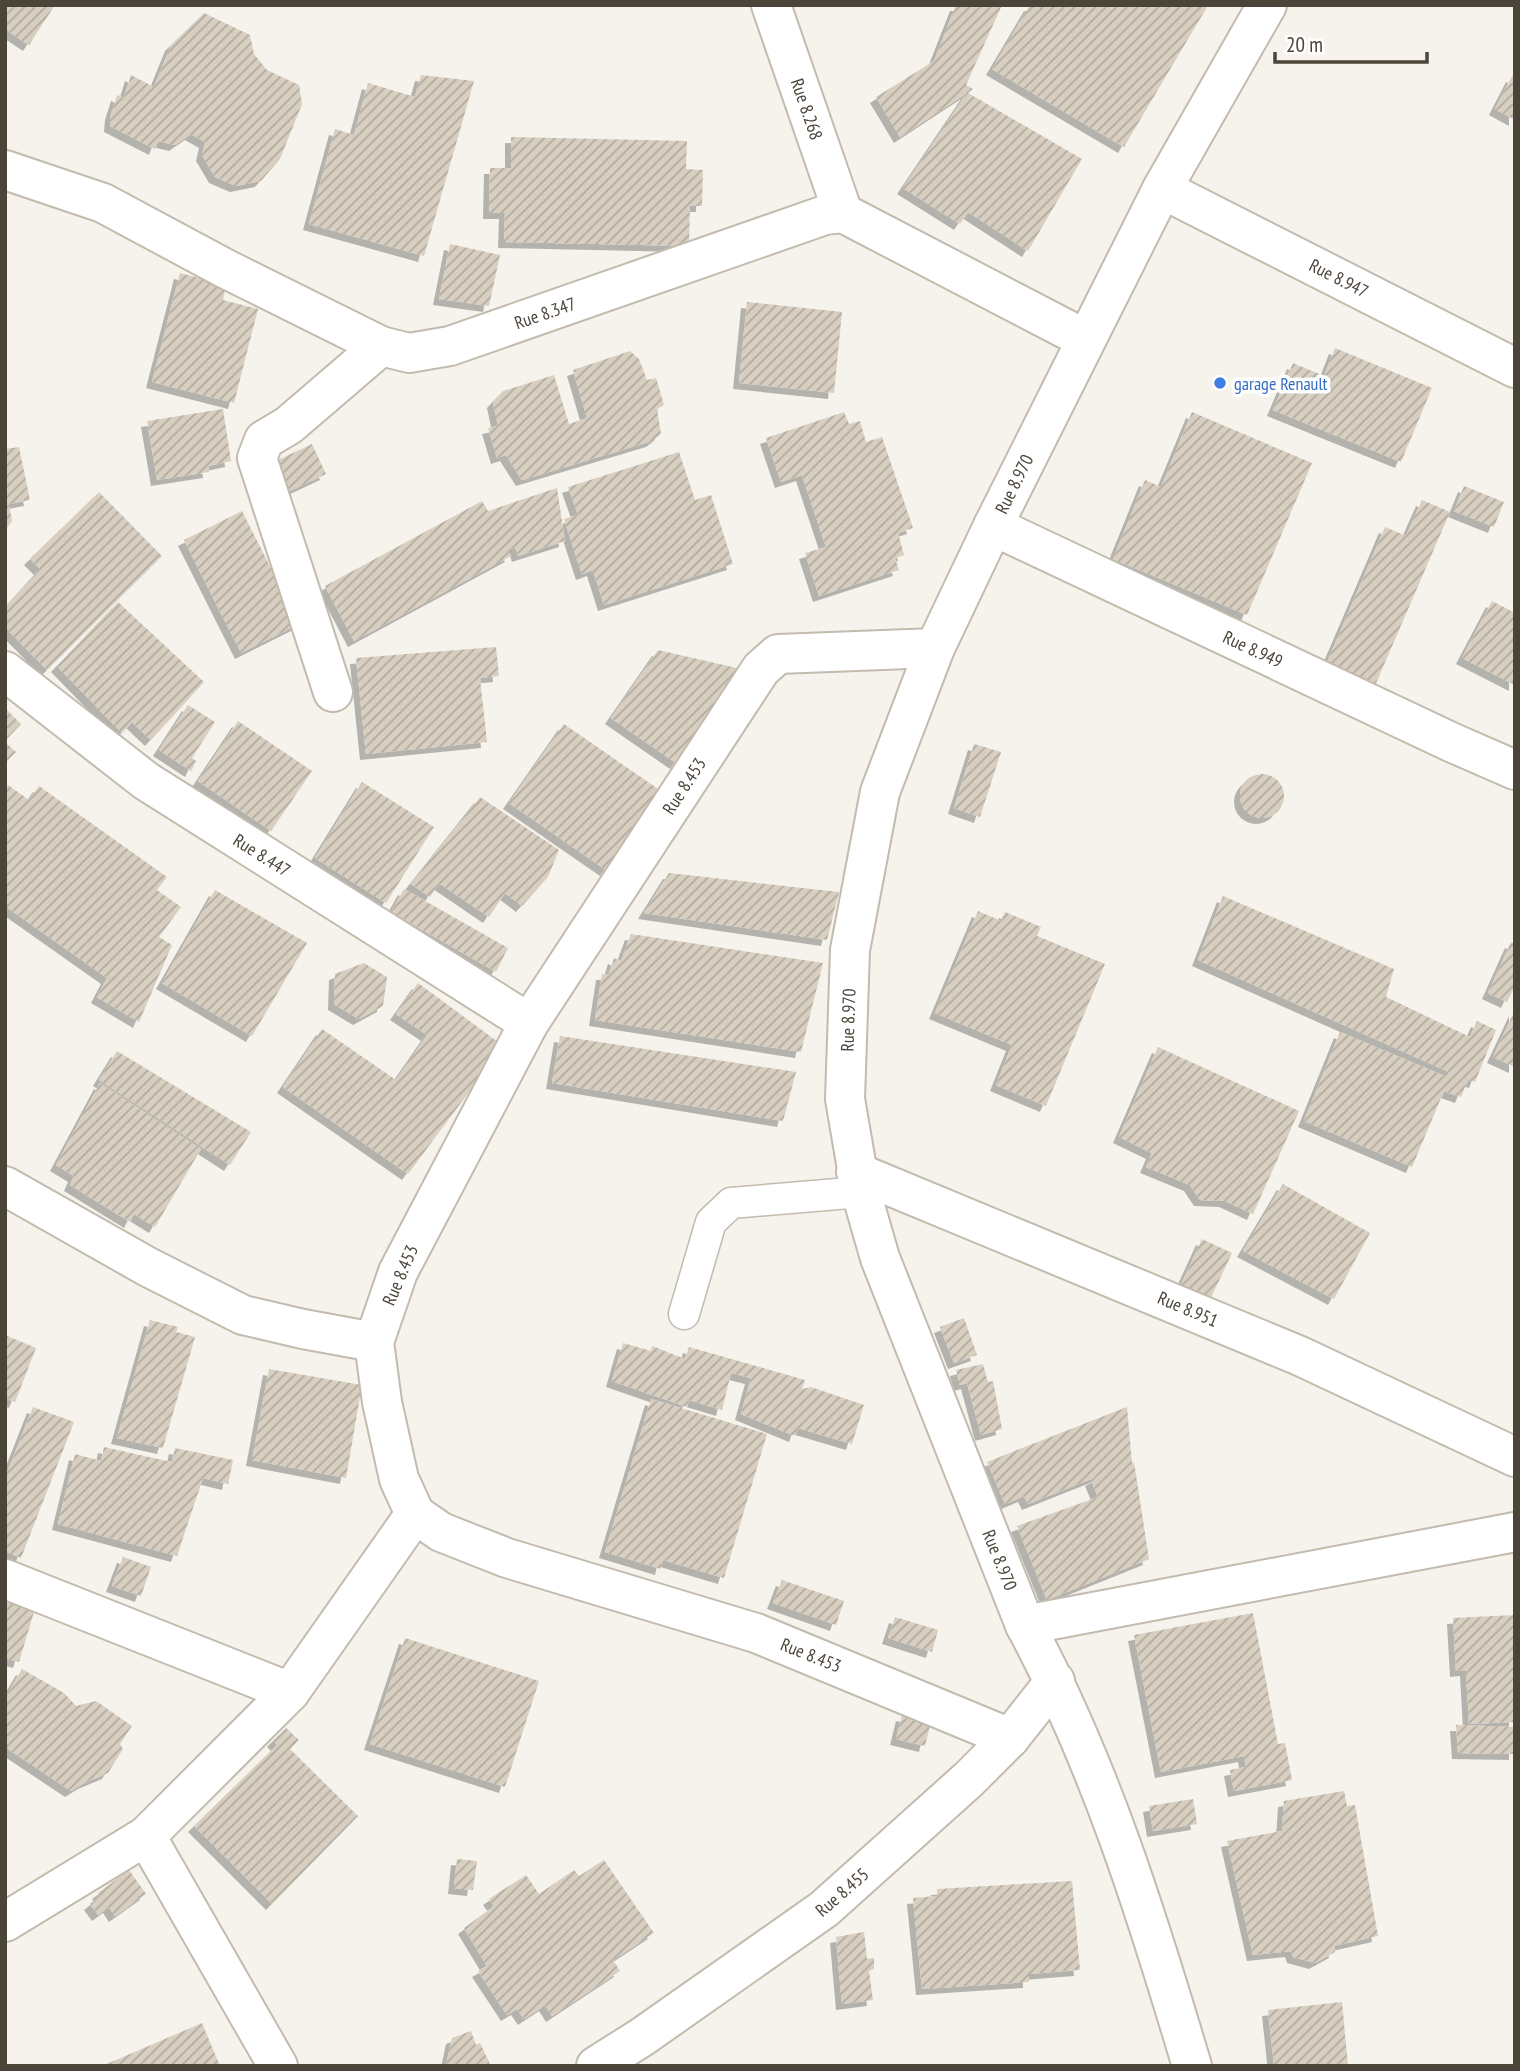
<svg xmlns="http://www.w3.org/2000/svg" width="1520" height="2071" font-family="'PT Sans Narrow',sans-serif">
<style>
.building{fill:url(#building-hatch);filter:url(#shadow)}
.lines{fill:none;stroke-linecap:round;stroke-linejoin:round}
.service-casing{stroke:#c2bbae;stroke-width:33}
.minor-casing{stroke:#c2bbae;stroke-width:42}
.service{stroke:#fff;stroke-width:30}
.minor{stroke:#fff;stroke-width:38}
.shop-dot{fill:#3f7fe0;stroke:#fff;stroke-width:2.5}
.labels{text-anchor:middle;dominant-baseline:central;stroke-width:7;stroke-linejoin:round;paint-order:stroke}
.street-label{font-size:18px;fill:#4b4439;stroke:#fff}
.shop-label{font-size:18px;fill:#366cbe;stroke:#fff;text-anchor:start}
</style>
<defs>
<pattern id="building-hatch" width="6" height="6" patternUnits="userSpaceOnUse" patternTransform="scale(1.75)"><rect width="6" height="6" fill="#d8cfc1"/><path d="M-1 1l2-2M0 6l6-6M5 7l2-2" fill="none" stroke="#b1aa9e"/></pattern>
<filter id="shadow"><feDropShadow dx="-6" dy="6" stdDeviation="0" flood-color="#0004"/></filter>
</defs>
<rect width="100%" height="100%" fill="#f6f3ec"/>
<g class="building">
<polygon points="5,5 55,5 29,45 5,29"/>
<polygon points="956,5 1002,5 966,85 973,89 968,93 1082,159 1028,251 968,212 960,224 903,188 967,93 900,137 876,97 934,61"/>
<polygon points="1030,5 1203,5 1207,7 1124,147 992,69"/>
<polygon points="204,13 250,35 254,54 267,70 299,85 302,104 280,159 261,181 236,186 215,177 202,155 205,142 191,134 175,145 158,141 155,149 110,126 111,114 117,95 124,98 131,75 154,87 171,45"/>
<polygon points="421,75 474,81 424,256 309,224 335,129 354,135 368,83 415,97"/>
<polygon points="1512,76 1515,78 1515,120 1495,109"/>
<polygon points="511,137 687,141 686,169 703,170 702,206 690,206 689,246 504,242 505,213 489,213 490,168 511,168"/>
<polygon points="450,244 500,255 489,306 439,299"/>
<polygon points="180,273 226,285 223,300 258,309 234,403 152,382"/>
<polygon points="747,302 842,312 834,393 739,383"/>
<polygon points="1335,348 1432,388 1401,462 1273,410 1293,363 1324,376"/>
<polygon points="630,351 639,359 647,380 656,378 664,405 657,409 661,434 652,441 522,480 506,455 497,458 488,428 498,426 493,402 503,391 554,375 569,424 587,418 573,370"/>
<polygon points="223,409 231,461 208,466 209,472 157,480 147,421"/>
<polygon points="844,412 849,424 860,421 866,442 882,437 913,528 898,533 904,555 895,558 899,570 819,596 805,553 826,547 802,475 781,482 766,438"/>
<polygon points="1192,412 1312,463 1247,615 1113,559 1145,480 1161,487"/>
<polygon points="312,444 326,474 277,497 263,467"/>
<polygon points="19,447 30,500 9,504 12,521 5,530 5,449"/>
<polygon points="679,452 695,500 711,495 733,564 604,605 593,570 582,574 564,519 578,515 568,487"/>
<polygon points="1464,486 1504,502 1494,527 1454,511"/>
<polygon points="557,488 565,541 518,556 515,547 507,550 511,556 354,641 325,586 482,501 488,511"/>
<polygon points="99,492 162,556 47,670 5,627 5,607 40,569 30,559"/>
<polygon points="1422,500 1450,512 1374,688 1325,667 1385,527 1406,536"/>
<polygon points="242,511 299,624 241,653 184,540"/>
<polygon points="1492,601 1515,613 1515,685 1462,658"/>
<polygon points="118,602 204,682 151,740 132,722 122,733 57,666"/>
<polygon points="496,647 499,676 480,678 487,742 366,754 356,658"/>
<polygon points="658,650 741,669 676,763 611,718"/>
<polygon points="188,705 215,722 192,758 196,761 191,771 159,750"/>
<polygon points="5,708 21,724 5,741"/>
<polygon points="238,721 312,771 271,831 198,781"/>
<polygon points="564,724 661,791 606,870 509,803"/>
<polygon points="5,742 16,752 5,763"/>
<polygon points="974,744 1001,752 980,817 954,808"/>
<circle cx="1262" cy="796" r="22"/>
<polygon points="362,782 434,827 386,903 315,858"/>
<polygon points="8,785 29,800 39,786 167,877 157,890 181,907 159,937 172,945 139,1022 97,997 107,978 5,906 5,789"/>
<polygon points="480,797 559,850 548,877 522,906 505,893 489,917 439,883 430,897 411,884"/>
<polygon points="669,873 839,892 827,940 644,913"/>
<polygon points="404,889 508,948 496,972 391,912"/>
<polygon points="215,890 307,943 252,1036 162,983"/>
<polygon points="1223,896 1394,969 1386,997 1470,1037 1477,1021 1496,1030 1475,1082 1468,1080 1461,1097 1444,1091 1412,1167 1304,1121 1340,1032 1447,1077 1449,1072 1198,960"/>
<polygon points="978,911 1001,921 1005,912 1041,927 1037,936 1105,964 1046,1106 996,1085 1012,1045 935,1013"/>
<polygon points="631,934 823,963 801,1052 595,1020 602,974 609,974 614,958 621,961"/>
<polygon points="1511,942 1515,944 1515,986 1507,1002 1488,993"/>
<polygon points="364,963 387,977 383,1006 359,1019 334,1004 335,974"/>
<polygon points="418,983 498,1042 475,1084 408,1174 283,1087 322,1029 396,1080 427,1035 396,1014"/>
<polygon points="1515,1010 1515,1067 1493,1057"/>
<polygon points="560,1036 796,1072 783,1121 552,1083"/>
<polygon points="1158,1047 1299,1111 1253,1214 1225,1201 1200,1200 1190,1185 1146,1167 1152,1153 1119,1137"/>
<polygon points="117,1051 251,1132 230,1165 99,1080"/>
<polygon points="100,1083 201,1149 155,1227 134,1214 130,1222 70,1185 74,1176 56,1165"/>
<polygon points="1283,1184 1370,1233 1334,1299 1243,1251"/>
<polygon points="1202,1239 1232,1253 1210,1300 1180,1287"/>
<polygon points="964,1318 977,1355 954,1363 940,1327"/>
<polygon points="150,1320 178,1327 176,1332 195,1337 163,1448 117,1438"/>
<polygon points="5,1335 36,1348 15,1402 5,1398"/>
<polygon points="623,1343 651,1351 652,1346 685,1359 689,1347 805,1380 802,1389 811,1387 864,1405 852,1444 798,1428 795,1436 741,1414 751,1378 731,1373 722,1410 689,1400 687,1407 612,1381"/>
<polygon points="983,1364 988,1382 993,1381 1002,1429 981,1435 967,1383 960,1385 956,1370"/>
<polygon points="269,1369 362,1385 346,1478 252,1460"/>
<polygon points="651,1399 767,1434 724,1578 663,1560 661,1569 605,1552"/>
<polygon points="33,1407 74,1422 21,1558 5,1551 5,1478"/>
<polygon points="1127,1407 1132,1463 1134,1462 1149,1559 1047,1600 1017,1526 1098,1497 1091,1480 1101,1475 1028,1504 1024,1496 1005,1504 987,1462"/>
<polygon points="104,1447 171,1462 171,1465 175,1448 233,1460 228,1484 203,1478 177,1556 58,1524 75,1454 101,1461"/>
<polygon points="123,1557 151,1567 141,1596 112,1586"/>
<polygon points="782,1580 844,1601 836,1625 773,1603"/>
<polygon points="9,1593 37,1602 19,1662 5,1658 5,1606"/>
<polygon points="1253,1613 1278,1744 1285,1743 1292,1780 1234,1791 1230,1770 1246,1767 1244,1756 1161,1772 1134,1635"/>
<polygon points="1515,1615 1515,1722 1469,1724 1466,1670 1456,1671 1453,1618"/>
<polygon points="895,1617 938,1630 932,1652 888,1638"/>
<polygon points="405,1638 539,1681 505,1787 370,1744"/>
<polygon points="22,1669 64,1693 76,1706 96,1701 132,1726 120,1744 123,1749 108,1773 84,1783 71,1791 5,1747 5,1698"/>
<polygon points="902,1715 931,1722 925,1746 896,1739"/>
<polygon points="1456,1725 1515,1727 1515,1754 1458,1753"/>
<polygon points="286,1728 299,1740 290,1749 358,1816 272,1904 194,1826 277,1745 273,1741"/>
<polygon points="1344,1791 1347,1806 1355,1805 1378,1936 1334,1946 1335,1952 1315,1963 1293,1957 1291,1951 1253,1955 1227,1841 1282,1831 1284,1801"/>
<polygon points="1193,1799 1197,1824 1153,1831 1149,1806"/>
<polygon points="457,1859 477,1861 473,1890 454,1888"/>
<polygon points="604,1860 654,1933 613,1960 620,1971 552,2016 545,2005 524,2019 517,2009 507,2015 478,1971 487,1966 464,1928 494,1906 489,1899 526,1875 539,1894 574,1870 579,1876"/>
<polygon points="129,1870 146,1894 115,1916 109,1907 98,1915 90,1904 100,1896 98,1893"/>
<polygon points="1072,1881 1080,1970 1029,1974 1029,1982 922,1989 913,1898 937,1896 937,1889"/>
<polygon points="864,1932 867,1959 874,1958 874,1969 869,1971 873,2000 842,2004 836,1937"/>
<polygon points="1342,2002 1348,2066 1274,2066 1268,2010"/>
<polygon points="202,2023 220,2066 102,2066"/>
<polygon points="471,2031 476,2045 480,2043 491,2066 446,2066 452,2038"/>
</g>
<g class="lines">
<defs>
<polyline id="service" points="684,1314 711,1222 731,1203 861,1192"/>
<g id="minor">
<polyline points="771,5 843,213"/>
<polyline points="5,170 103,203 226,269 381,346 409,353 450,346 825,215 843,213 1085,339"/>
<polyline points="1162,189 1515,368"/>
<polyline points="993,526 1453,743 1515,770"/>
<polyline points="935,648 778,654 761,669 529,1023 398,1272 374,1342 382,1402 399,1479 415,1514 441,1532 507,1558 756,1633 1010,1738"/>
<polyline points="5,671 146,781 529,1023"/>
<polyline points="333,692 257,458 264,440 289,425 381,346"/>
<polyline points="856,1172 1300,1356 1515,1457"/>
<polyline points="5,1186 148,1267 243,1315 303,1329 374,1342"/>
<polyline points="5,1579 290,1692"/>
<polyline points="1025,1625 1515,1532"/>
<polyline points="146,1836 278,2066"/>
<polyline points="5,1922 146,1836 290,1692 415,1514"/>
<polyline points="596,2066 642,2037 824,1909 969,1779 1010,1738 1055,1681"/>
<path d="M1192 2066C1147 1915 1100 1764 1025 1625L880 1258 861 1192 845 1099 850 950 880 792 935 648 993 526 1162 189 1267 5"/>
</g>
</defs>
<use href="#service" class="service-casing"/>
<use href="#minor" class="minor-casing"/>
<use href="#service" class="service"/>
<use href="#minor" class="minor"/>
</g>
<circle class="shop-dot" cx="1220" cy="383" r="7"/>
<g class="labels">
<g class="street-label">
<text transform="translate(807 109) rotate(71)">Rue 8.268</text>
<text transform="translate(1339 278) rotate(27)">Rue 8.947</text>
<text transform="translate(545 313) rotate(-19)">Rue 8.347</text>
<text transform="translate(1014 484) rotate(-64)">Rue 8.970</text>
<text transform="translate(1253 649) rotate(25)">Rue 8.949</text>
<text transform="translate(684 786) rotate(-57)">Rue 8.453</text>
<text transform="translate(262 855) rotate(32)">Rue 8.447</text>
<text transform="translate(848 1020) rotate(-88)">Rue 8.970</text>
<text transform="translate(400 1275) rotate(-67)">Rue 8.453</text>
<text transform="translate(1188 1309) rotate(23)">Rue 8.951</text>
<text transform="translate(1000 1560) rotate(68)">Rue 8.970</text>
<text transform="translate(811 1655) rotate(22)">Rue 8.453</text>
<text transform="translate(842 1892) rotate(-41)">Rue 8.455</text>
</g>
<g class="shop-label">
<text x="1234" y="383">garage Renault</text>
</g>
</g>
<rect width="1520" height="2071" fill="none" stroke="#4b4439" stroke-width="14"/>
<path d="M1275 52v10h152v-10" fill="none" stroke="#4b4439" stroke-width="3.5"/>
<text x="1286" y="52" font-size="21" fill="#4b4439" stroke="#ffffff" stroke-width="5" paint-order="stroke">20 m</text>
</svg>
